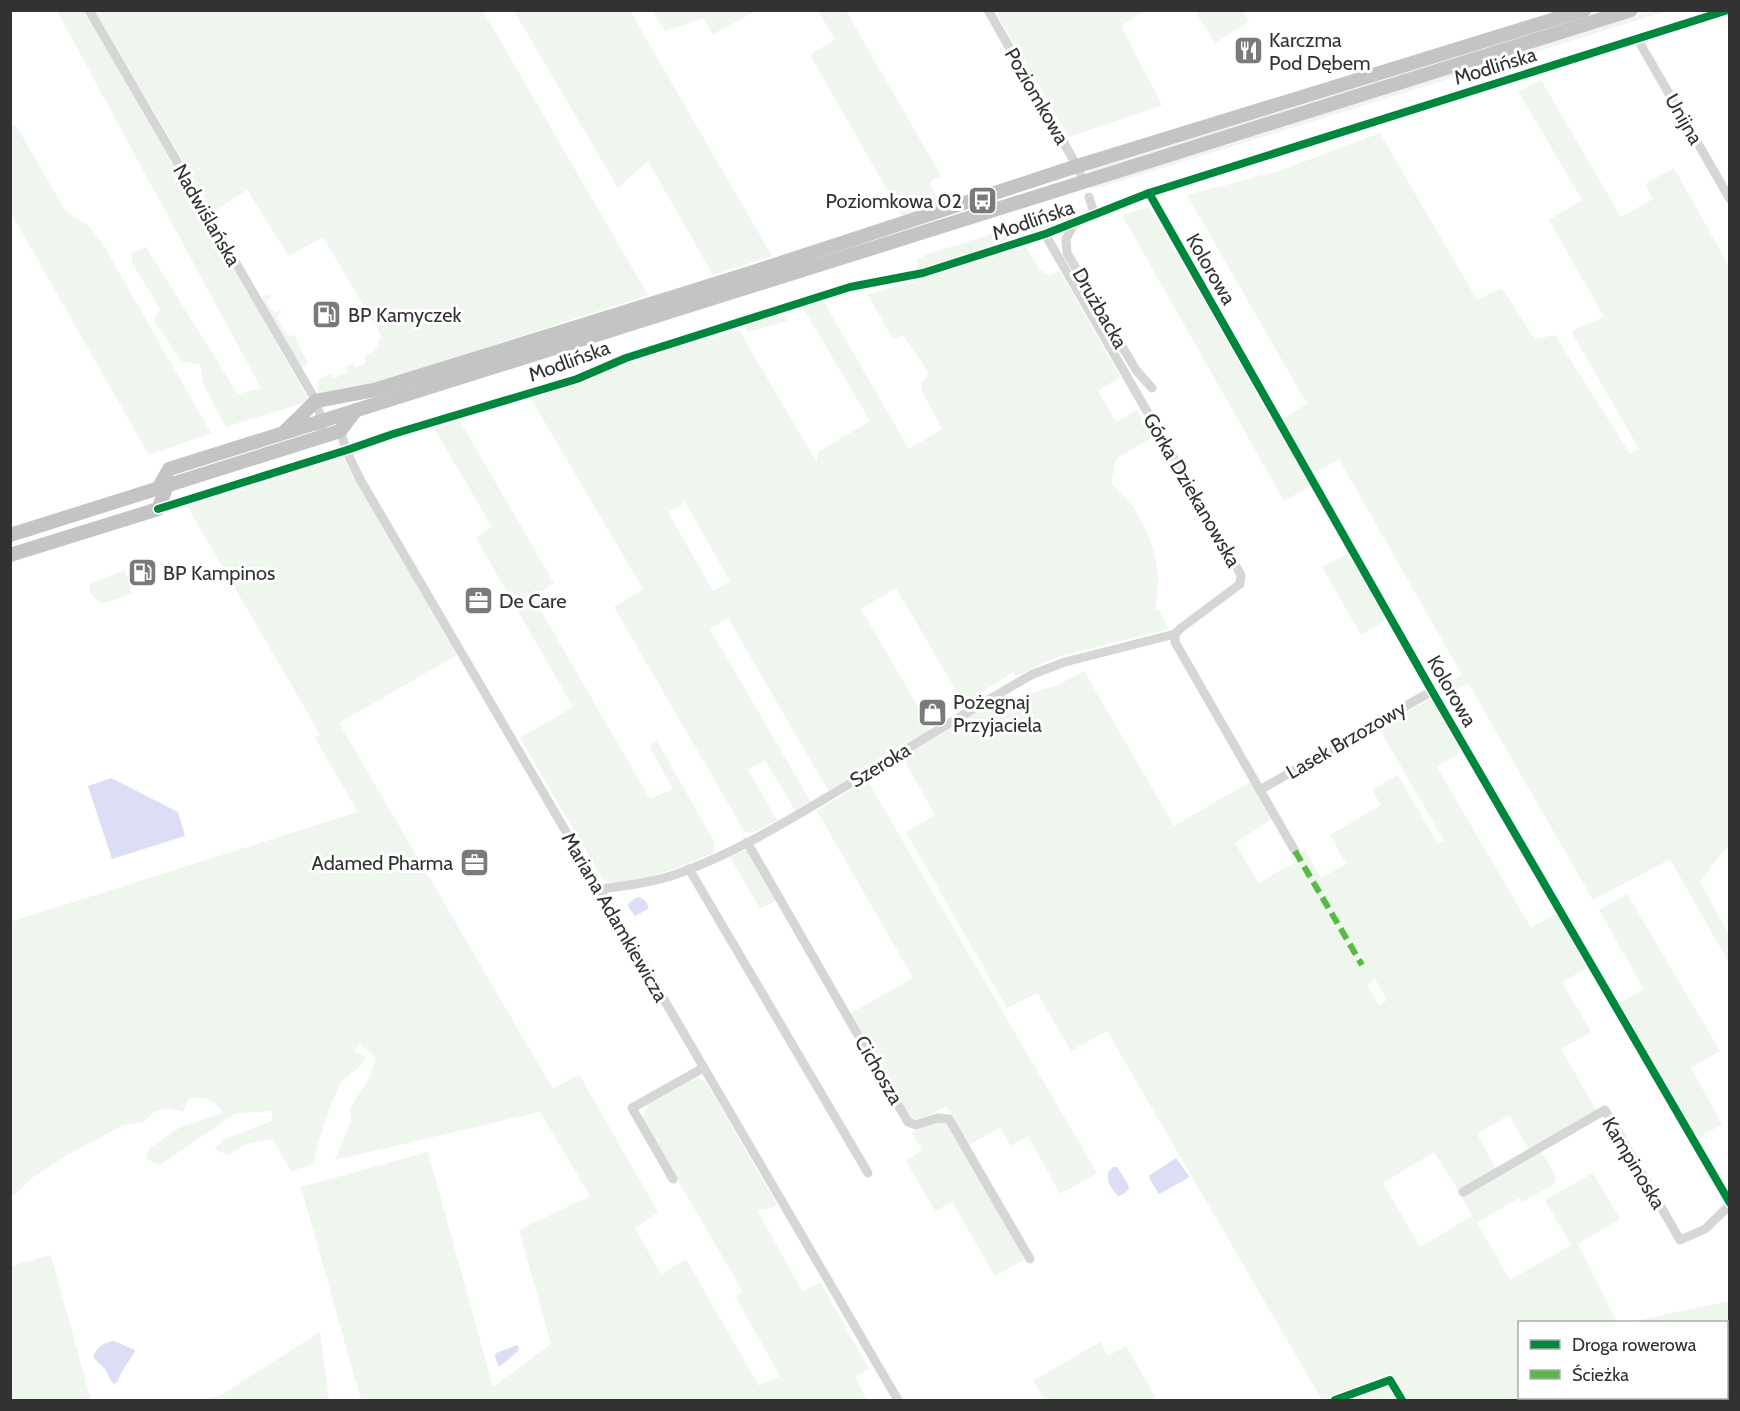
<svg xmlns="http://www.w3.org/2000/svg" width="1740" height="1411" font-family="Cabin,sans-serif">
<style>
.green{fill:#eef6ee;fill-rule:evenodd}
.water{fill:#dbdef4}
.lines{fill:none;stroke-linecap:round;stroke-linejoin:round}
.stream{stroke:#dbdef4;stroke-width:2}
.minor{stroke:#d6d6d6;stroke-width:9}
.highway{stroke:#c4c4c4;stroke-width:14}
.quiet{stroke:#58b947;stroke-width:6;stroke-dasharray:12 6;stroke-linecap:butt}
.cycleway-casing{stroke:#fff;stroke-width:11}
.cycleway{stroke:#00873e;stroke-width:8}
.labels{text-anchor:middle;dominant-baseline:central;stroke-width:6;stroke-linejoin:round;paint-order:stroke}
.poi-label{font-size:20px;fill:#323232;stroke:#fff;text-anchor:start}
.street-label{font-size:20px;fill:#323232;stroke:#fff}
</style>
<rect width="100%" height="100%" fill="#fff"/>
<g class="green">
<polygon points="57,11 90,11 309,401 226,427 203,384 200,364 182,362 154,320 160,309 132,263 132,253 146,247 238,394 261,388"/>
<path d="M95 11H483L648 295 404 374 368 388 318 394 317 387 320 379 331 374 333 379 348 372 346 367 353 363 355 368 366 363 365 356C376 351 378 346 381 335L323 237 289 256 247 190 213 212Z"/>
<polygon points="514,11 630,11 772,256 713,275 648,161 618,188"/>
<polygon points="653,11 756,11 713,34 703,18 665,31"/>
<polygon points="818,11 846,11 941,176 929,182 941,203 902,216 810,55 835,39"/>
<polygon points="995,11 1144,11 1121,26 1162,105 1069,137"/>
<polygon points="1195,11 1243,11 1249,22 1215,43"/>
<polygon points="1594,11 1609,11 1092,172 1089,170 1092,167"/>
<polygon points="1648,11 1667,11 1150,172 1103,186 1089,189 1099,182"/>
<polygon points="1541,80 1621,217 1653,199 1645,184 1674,168 1729,266 1730,843 1700,881 1729,935 1729,963 1670,859 1593,900 1468,683 1451,693 1447,684 1462,675 1339,459 1314,473 1282,419 1307,404 1187,195 1276,172 1380,133 1477,300 1502,288 1535,339 1555,335 1630,454 1639,449 1571,331 1604,317 1549,220 1582,200 1518,91"/>
<polygon points="11,126 17,127 66,212 86,224 101,241 211,433 149,455 11,213"/>
<polygon points="1149,207 1312,485 1284,501 1122,215"/>
<polygon points="1075,208 1076,210 1078,210 1074,221 1053,225 985,249 918,269 916,260 928,254"/>
<path d="M1026 247 1039 269 1049 276 1059 270 1120 377 1098 391 1116 422 1137 410 1153 437 1116 459 1111 484C1138 504 1156 544 1158 577 1159 588 1156 599 1155 610H1159L1168 629 1060 656 1016 676 1013 672 964 704 896 588 861 609 931 729 863 768 829 792 728 618 710 629 811 802 795 810 765 760 748 770 777 820 752 833 744 831 614 607 643 589 531 399 580 383 606 370 663 351 739 330 817 463 818 452 870 421 802 306 822 299 909 449 942 429 922 391 921 384 929 373 903 335 893 339 868 295ZM685 502 730 581 713 591 668 512Z"/>
<path d="M268 295 271 296 266 301 274 313 280 310 282 312 276 316 289 337 294 334C298 343 302 352 307 361L306 367 301 366 263 304V296Z"/>
<polygon points="782,313 787,321 748,332 744,326"/>
<path d="M460 421 554 583 533 597 650 799 673 789 649 746 657 741 715 843V848L713 853C691 862 632 888 610 882 608 882 603 879 602 878L520 738 573 707 476 538 492 527 434 428Z"/>
<path d="M343 458 457 655 339 723 553 1089 578 1075 580 1076 658 1212 635 1228 661 1274 686 1259 759 1386 780 1376 735 1296 743 1292 642 1119 650 1103 696 1078 701 1079 706 1082 777 1205 767 1210 761 1209 758 1212 803 1292 820 1282 869 1369 855 1377 867 1400H361L301 1187 428 1152 493 1387 551 1344 519 1230 590 1196 540 1112 335 1160 351 1121 350 1108 370 1077 376 1058 360 1044 354 1051 365 1057C362 1069 351 1072 343 1080 333 1093 316 1147 314 1164L291 1171 276 1145 271 1139 246 1144 229 1155 214 1149 224 1139 272 1121V1111L236 1113 160 1165 146 1159 149 1149 179 1128 223 1113C215 1099 204 1096 189 1098L183 1112 170 1108 155 1111 144 1122 122 1126 67 1155 32 1178 15 1195H11L10 922 358 812 315 738 320 734 187 506Z"/>
<polygon points="1349,553 1388,619 1361,635 1322,567"/>
<path d="M125 570 132 594 104 603 98 602C93 597 88 591 90 584Z"/>
<path d="M1084 671 1174 826 1250 782 1272 819 1235 843 1259 883 1295 862 1304 849 1321 878 1346 864 1330 835 1381 805 1372 790 1398 775 1438 844 1444 841 1379 728 1433 697 1463 751 1437 767 1531 928 1557 913 1589 967 1562 982 1591 1032 1561 1049 1597 1111 1529 1150 1509 1115 1477 1134 1496 1169 1458 1190 1434 1152 1383 1183 1420 1247 1472 1216 1461 1196 1540 1151 1547 1160 1556 1177 1554 1184 1522 1202 1519 1198 1477 1223 1510 1280 1571 1245 1545 1200 1593 1173 1620 1219 1578 1244 1617 1322H1520V1398H1726V1322H1630L1729 1301V1400H1322L1107 1031 1071 1051 1037 993 1007 1008 906 832 935 815 903 758 905 755 971 715 991 705 1058 685ZM1375 979 1387 1000 1379 1005 1367 985Z"/>
<polygon points="867,780 1097,1173 1060,1194 1028,1136 1011,1146 1000,1128 969,1145 946,1106 920,1120 911,1118 851,1013 913,978 817,811"/>
<polygon points="748,849 777,900 760,909 730,857"/>
<polygon points="1627,894 1720,1051 1691,1068 1722,1124 1697,1139 1618,1004 1644,989 1599,910"/>
<polygon points="937,1119 946,1121 1025,1259 995,1276 952,1202 935,1211 906,1161 922,1150 912,1133"/>
<polygon points="51,1255 52,1259 91,1400 11,1400 11,1266"/>
<polygon points="320,1332 329,1400 202,1400 221,1395"/>
<polygon points="1100,1342 1108,1356 1126,1346 1157,1400 1045,1400 1033,1381"/>
</g>
<g class="water">
<polygon points="111,778 178,812 185,836 112,859 88,786"/>
<path d="M638 897C644 898 649 904 648 909L635 916 629 908 628 904 634 899Z"/>
<polygon points="1176,1158 1189,1176 1188,1178 1159,1194 1149,1178 1150,1175"/>
<path d="M1113 1167H1117L1128 1184 1129 1189 1124 1194 1118 1196C1110 1187 1102 1176 1113 1167Z"/>
<path d="M114 1341 135 1350 134 1353 121 1373 118 1381 114 1384C109 1380 108 1372 103 1367 99 1363 96 1361 93 1356 98 1347 104 1342 114 1341Z"/>
<polygon points="517,1345 519,1348 518,1351 503,1364 500,1366 498,1365 495,1357 496,1353"/>
</g>
<g class="lines">
<polyline class="stream" points="1523,1400 1523,1398"/>
<g class="minor">
<polyline points="89,10 316,401 323,425 317,438"/>
<polyline points="988,10 1077,166 1084,182"/>
<polyline points="1638,40 1730,199"/>
<polyline points="1149,193 1432,691 1730,1203"/>
<polyline points="1089,197 1095,216"/>
<polyline points="1074,224 1066,239 1067,253 1136,370 1152,388"/>
<polyline points="1045,234 1241,575 1240,584 1181,628 1175,634 1175,642 1295,851"/>
<polyline points="340,431 350,459 361,481 898,1400"/>
<polyline points="158,509 347,450 393,434 577,379 626,358 850,287 923,273 1045,234 1149,193 1728,10"/>
<polyline points="1260,790 1432,691"/>
<polyline points="747,842 908,1122 916,1125 937,1118 949,1119 1030,1259"/>
<polyline points="689,869 868,1173"/>
<path d="M600 889C624 886 648 883 671 876 731 856 787 821 841 789 905 750 968 711 1033 674L1065 662 1175 634"/>
<polyline points="673,1179 632,1108 703,1068"/>
<polyline points="1463,1192 1605,1110 1680,1240 1705,1229 1730,1205"/>
</g>
<g class="highway">
<polyline points="284,432 316,401 374,390 503,350 747,274 1071,168 1584,10"/>
<polyline points="158,489 169,469 1631,10"/>
<polyline points="10,535 340,431 356,410"/>
<polyline points="10,555 158,509 167,486"/>
</g>
<g class="quiet">
<polyline points="1295,851 1362,965"/>
<polyline points="1726,1386 1730,1386"/>
<polyline points="1661,1400 1675,1398"/>
</g>
<defs>
<g id="cycleway">
<polyline points="1149,193 1432,691 1730,1203"/>
<polyline points="158,509 347,450 393,434 577,379 626,358 850,287 923,273 1045,234 1149,193 1728,10"/>
<polyline points="1335,1400 1390,1380 1402,1400"/>
</g>
</defs>
<use href="#cycleway" class="cycleway-casing"/>
<use href="#cycleway" class="cycleway"/>
</g>
<defs>
<symbol id="restaurant-square" viewBox="-11 -11 22 22"><rect x="-9" y="-9" width="18" height="18" rx="4" fill="#7a7a7a" stroke="#fff"/><path d="M-5-6h1v4h1v-4h1v4h1v-4h1v5L-1.5 .5V6h-2V.5L-5-1ZM5-6V6H3V1.5H1.5Q1.5-4 5-6Z" fill="#fff"/></symbol>
<symbol id="bus-square" viewBox="-11 -11 22 22"><rect x="-9" y="-9" width="18" height="18" rx="4" fill="#7a7a7a" stroke="#fff"/><path d="M-5-6H5V4H4V6H2V4H-2V6H-4V4H-5ZM-3.5-4V0h7V-4ZM-3.5 1.2v1.5H-2V1.2ZM2 1.2v1.5H3.5V1.2Z" fill="#fff"/></symbol>
<symbol id="fuel-square" viewBox="-11 -11 22 22"><rect x="-9" y="-9" width="18" height="18" rx="4" fill="#7a7a7a" stroke="#fff"/><path d="M-5.5-6h7V0h2V4h1.3V-2.5L3-4.5l.8-.8L6-3V5H2.5V1h-1V6h-7ZM-4.2-4.7v3.2H.2V-4.7Z" fill="#fff"/></symbol>
<symbol id="office-square" viewBox="-11 -11 22 22"><rect x="-9" y="-9" width="18" height="18" rx="4" fill="#7a7a7a" stroke="#fff"/><path d="M-6-3h4V-5.5h4V-3h4V5H-6ZM-1-4.5V-3h2v-1.5ZM-6 0V1H6V0Z" fill="#fff"/></symbol>
<symbol id="shop-square" viewBox="-11 -11 22 22"><rect x="-9" y="-9" width="18" height="18" rx="4" fill="#7a7a7a" stroke="#fff"/><path d="M-5-2.5h2.3a2.7 3.5 0 0 1 5.4 0H5L5.5 6h-11ZM-1.5-2.5h3a1.5 2.3 0 0 0-3 0Z" fill="#fff"/></symbol>
</defs>
<g fill-rule="evenodd">
<use href="#restaurant-square" x="1232" y="34" width="33" height="33"/>
<use href="#bus-square" x="966" y="184" width="33" height="33"/>
<use href="#fuel-square" x="310" y="298" width="33" height="33"/>
<use href="#fuel-square" x="126" y="556" width="33" height="33"/>
<use href="#office-square" x="462" y="584" width="33" height="33"/>
<use href="#shop-square" x="916" y="696" width="33" height="33"/>
<use href="#office-square" x="458" y="846" width="33" height="33"/>
</g>
<g class="labels">
<g class="poi-label">
<text x="1269" y="40">Karczma<tspan x="1269" dy="23">Pod Dębem</tspan></text>
<text x="962" y="201" text-anchor="end">Poziomkowa 02</text>
<text x="348" y="315">BP Kamyczek</text>
<text x="163" y="573">BP Kampinos</text>
<text x="499" y="601">De Care</text>
<text x="953" y="702">Pożegnaj<tspan x="953" dy="23">Przyjaciela</tspan></text>
<text x="453" y="863" text-anchor="end">Adamed Pharma</text>
</g>
<g class="street-label">
<text transform="translate(1495 66) rotate(-17)">Modlińska</text>
<text transform="translate(1037 96) rotate(60)">Poziomkowa</text>
<text transform="translate(1684 119) rotate(60)">Unijna</text>
<text transform="translate(207 215) rotate(60)">Nadwiślańska</text>
<text transform="translate(1033 220) rotate(-19)">Modlińska</text>
<text transform="translate(1211 269) rotate(60)">Kolorowa</text>
<text transform="translate(1100 308) rotate(60)">Drużbacka</text>
<text transform="translate(569 361) rotate(-20)">Modlińska</text>
<text transform="translate(1192 490) rotate(60)">Górka Dziekanowska</text>
<text transform="translate(1452 691) rotate(60)">Kolorowa</text>
<text transform="translate(1346 740) rotate(-30)">Lasek Brzozowy</text>
<text transform="translate(880 765) rotate(-31)">Szeroka</text>
<text transform="translate(615 917) rotate(60)">Mariana Adamkiewicza</text>
<text transform="translate(879 1070) rotate(60)">Cichosza</text>
<text transform="translate(1634 1163) rotate(59)">Kampinoska</text>
</g>
</g>
<rect width="1740" height="1411" fill="none" stroke="#323232" stroke-width="24"/>
<rect x="1518" y="1321" width="210" height="78" fill="#ffffff" stroke="#adadad" stroke-width="1.5"/>
<rect x="1530" y="1340" width="30" height="9" fill="#00873e" stroke="#adadad" stroke-width="1.5"/>
<text x="1572" y="1351" font-size="18" fill="#323232">Droga rowerowa</text>
<rect x="1530" y="1370" width="30" height="9" fill="#58b947" stroke="#adadad" stroke-width="1.5"/>
<text x="1572" y="1381" font-size="18" fill="#323232">Ścieżka</text>
</svg>
